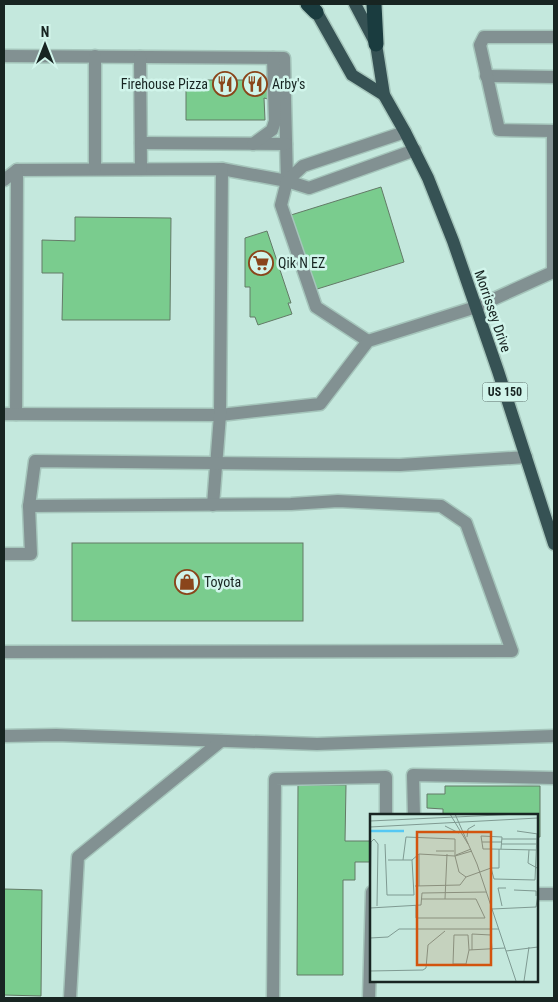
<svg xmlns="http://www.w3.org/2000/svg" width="558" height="1002" font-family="'Roboto Condensed',sans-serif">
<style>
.building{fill:#7acc8e;stroke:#637a67}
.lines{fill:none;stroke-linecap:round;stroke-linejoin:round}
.minor-casing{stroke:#a5c5bb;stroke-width:15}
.major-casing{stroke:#a5c5bb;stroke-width:15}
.highway-casing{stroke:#a5c5bb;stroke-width:18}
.minor{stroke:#829192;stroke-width:12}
.major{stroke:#365254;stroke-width:12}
.highway{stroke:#1a3c3f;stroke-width:15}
.labels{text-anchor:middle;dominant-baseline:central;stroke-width:5;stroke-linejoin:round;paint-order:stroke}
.shield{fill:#d1f5eb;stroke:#50635e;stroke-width:1}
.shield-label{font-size:12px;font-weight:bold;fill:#182522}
.poi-label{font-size:14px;fill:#182522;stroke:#d1f5eb;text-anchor:start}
.street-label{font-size:14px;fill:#182522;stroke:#d1f5eb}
.inset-river{fill:none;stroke:#56c8f3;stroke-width:2.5}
.inset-road{fill:none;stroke:#7f9a92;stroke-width:1}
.view{fill:#d3540e;fill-opacity:0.15;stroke:#d3540e;stroke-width:2.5}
.inset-edge{fill:none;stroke:#182522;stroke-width:2.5}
</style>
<rect width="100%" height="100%" fill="#c4e8dd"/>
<g class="building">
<polygon points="186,80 265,80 265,89 268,89 268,99 264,98 265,120 186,120"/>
<polygon points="381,187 404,262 314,290 291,215"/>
<polygon points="75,217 171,218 170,320 62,320 63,273 42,273 42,240 75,241"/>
<polygon points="267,231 291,303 288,303 292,314 258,325 255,317 250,317 250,287 245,287 245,238"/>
<rect x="72" y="543" width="231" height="78"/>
<polygon points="298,785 346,785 345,841 372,841 372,862 355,862 355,880 343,880 343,975 297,975"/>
<polygon points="445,786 540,786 540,837 537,837 537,816 443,816 443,809 427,808 427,794 445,794"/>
<polygon points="4,889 42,890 41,996 4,995"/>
</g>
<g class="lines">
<defs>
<g id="minor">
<polyline points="4,56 284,58 287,181 222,169 17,170"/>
<polyline points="95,56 95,169"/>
<polyline points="140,57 141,169"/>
<polyline points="486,76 554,77"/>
<polyline points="553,131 499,130 480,45 484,37 554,37"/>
<polyline points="141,143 286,144"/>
<polyline points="253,144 272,130 275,121 273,58"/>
<polyline points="4,180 17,170 16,414"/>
<polyline points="287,181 309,188 415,150"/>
<polyline points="368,341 316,307 281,205 287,181 303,166 405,132"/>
<polyline points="4,414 220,415 320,404 368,341 476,307 553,272 553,131 554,131"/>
<polyline points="213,505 220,415 222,169"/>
<polyline points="4,554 31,554 29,506 35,461 400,465 526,457"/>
<polyline points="4,652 512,651 466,523 441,506 338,501 291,504 29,506"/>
<polyline points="4,736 56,735 317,744 554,736"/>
<polyline points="414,816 413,775 554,778"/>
<polyline points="537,894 554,894"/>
<polyline points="70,998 78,857 221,741"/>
<polyline points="273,998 275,779 386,777 386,816"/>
<polyline points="369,998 372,892"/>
</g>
<g id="major">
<polyline points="312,4 352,75 384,95"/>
<polyline points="355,4 376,44 384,95 405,132 428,178 453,241 498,371 554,544"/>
</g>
<g id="highway">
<polyline points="308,4 316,12"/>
<polyline points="374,4 376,44"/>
</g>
</defs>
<use href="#minor" class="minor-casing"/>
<use href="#major" class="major-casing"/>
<use href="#highway" class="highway-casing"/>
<use href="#minor" class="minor"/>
<use href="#major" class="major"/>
<use href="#highway" class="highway"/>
</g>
<defs>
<symbol id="restaurant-ring" viewBox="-11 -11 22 22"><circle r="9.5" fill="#d1f5eb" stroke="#8a451b" stroke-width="1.5"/><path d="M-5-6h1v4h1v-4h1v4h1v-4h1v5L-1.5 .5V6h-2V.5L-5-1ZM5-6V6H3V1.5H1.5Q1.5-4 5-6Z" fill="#8a451b"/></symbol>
<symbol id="supermarket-ring" viewBox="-11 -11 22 22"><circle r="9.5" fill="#d1f5eb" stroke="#8a451b" stroke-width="1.5"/><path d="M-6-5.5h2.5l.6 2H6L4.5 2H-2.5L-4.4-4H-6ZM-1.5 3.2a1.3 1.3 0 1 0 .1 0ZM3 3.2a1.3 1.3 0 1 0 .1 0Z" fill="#8a451b"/></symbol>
<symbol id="shop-ring" viewBox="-11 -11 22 22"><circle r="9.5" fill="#d1f5eb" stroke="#8a451b" stroke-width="1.5"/><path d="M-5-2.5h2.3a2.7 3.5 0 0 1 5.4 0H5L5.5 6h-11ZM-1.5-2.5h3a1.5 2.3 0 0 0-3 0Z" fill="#8a451b"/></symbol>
</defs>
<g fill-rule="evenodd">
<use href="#restaurant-ring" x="211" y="70" width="28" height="28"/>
<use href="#restaurant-ring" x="241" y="70" width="28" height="28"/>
<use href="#supermarket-ring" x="247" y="249" width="28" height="28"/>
<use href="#shop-ring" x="173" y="568" width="28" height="28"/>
</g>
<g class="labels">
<rect class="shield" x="482.5" y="382.5" width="45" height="19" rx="4"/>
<g class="shield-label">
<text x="505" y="392">US 150</text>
</g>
<g class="poi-label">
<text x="208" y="84" text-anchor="end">Firehouse Pizza</text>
<text x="272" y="84">Arby's</text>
<text x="278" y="263">Qik N EZ</text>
<text x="204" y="582">Toyota</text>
</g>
<g class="street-label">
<text transform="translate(493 311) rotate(71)">Morrissey Drive</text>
</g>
</g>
<g transform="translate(370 814)">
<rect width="168" height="168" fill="#c4e8dd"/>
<path class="inset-river" d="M0 17H34"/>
<path class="inset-road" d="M80 0 98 30M85 0 107 50 146 167M0 7 149 0M75 12 89 19M0 13 168 4M147 17 168 20M97 23 98 15 105 11M132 25H167M112 28H132M15 30 17 81H44L42 46M132 30H167M121 35H113L111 22 132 23 131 35M129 35V54H121L124 65 165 66 167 20M159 36 158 49 167 54M66 37H84M86 41 101 35M85 42 89 58 96 63M85 42 102 37M18 46H42L49 40V72M33 46 36 23 85 25V42L49 40M45 72 90 71 96 63 121 54V35L166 36M144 76 166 77V82M75 85 77 40M46 91V104H115L106 85H51M132 92 128 74H136M0 94 1 28 4 25 8 30 7 92M0 94 51 91 52 79 116 78M122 95 166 93 168 81M0 124 18 123 29 115H129M99 136 96 150H83L84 121H98L99 136 135 134M102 136V120L121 121 122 136M136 137 168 133M0 157 53 156 56 154 58 131 75 117M154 167 159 133"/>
<path class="view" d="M47 18H121V151H47Z"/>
<rect width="168" height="168" class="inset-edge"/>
</g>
<rect width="558" height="1002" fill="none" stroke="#182522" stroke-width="10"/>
<g transform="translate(45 45)" stroke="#d1f5eb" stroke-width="4" paint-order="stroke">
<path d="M0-4L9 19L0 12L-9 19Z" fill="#182522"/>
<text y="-8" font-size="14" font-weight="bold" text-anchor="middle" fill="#182522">N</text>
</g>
</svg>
